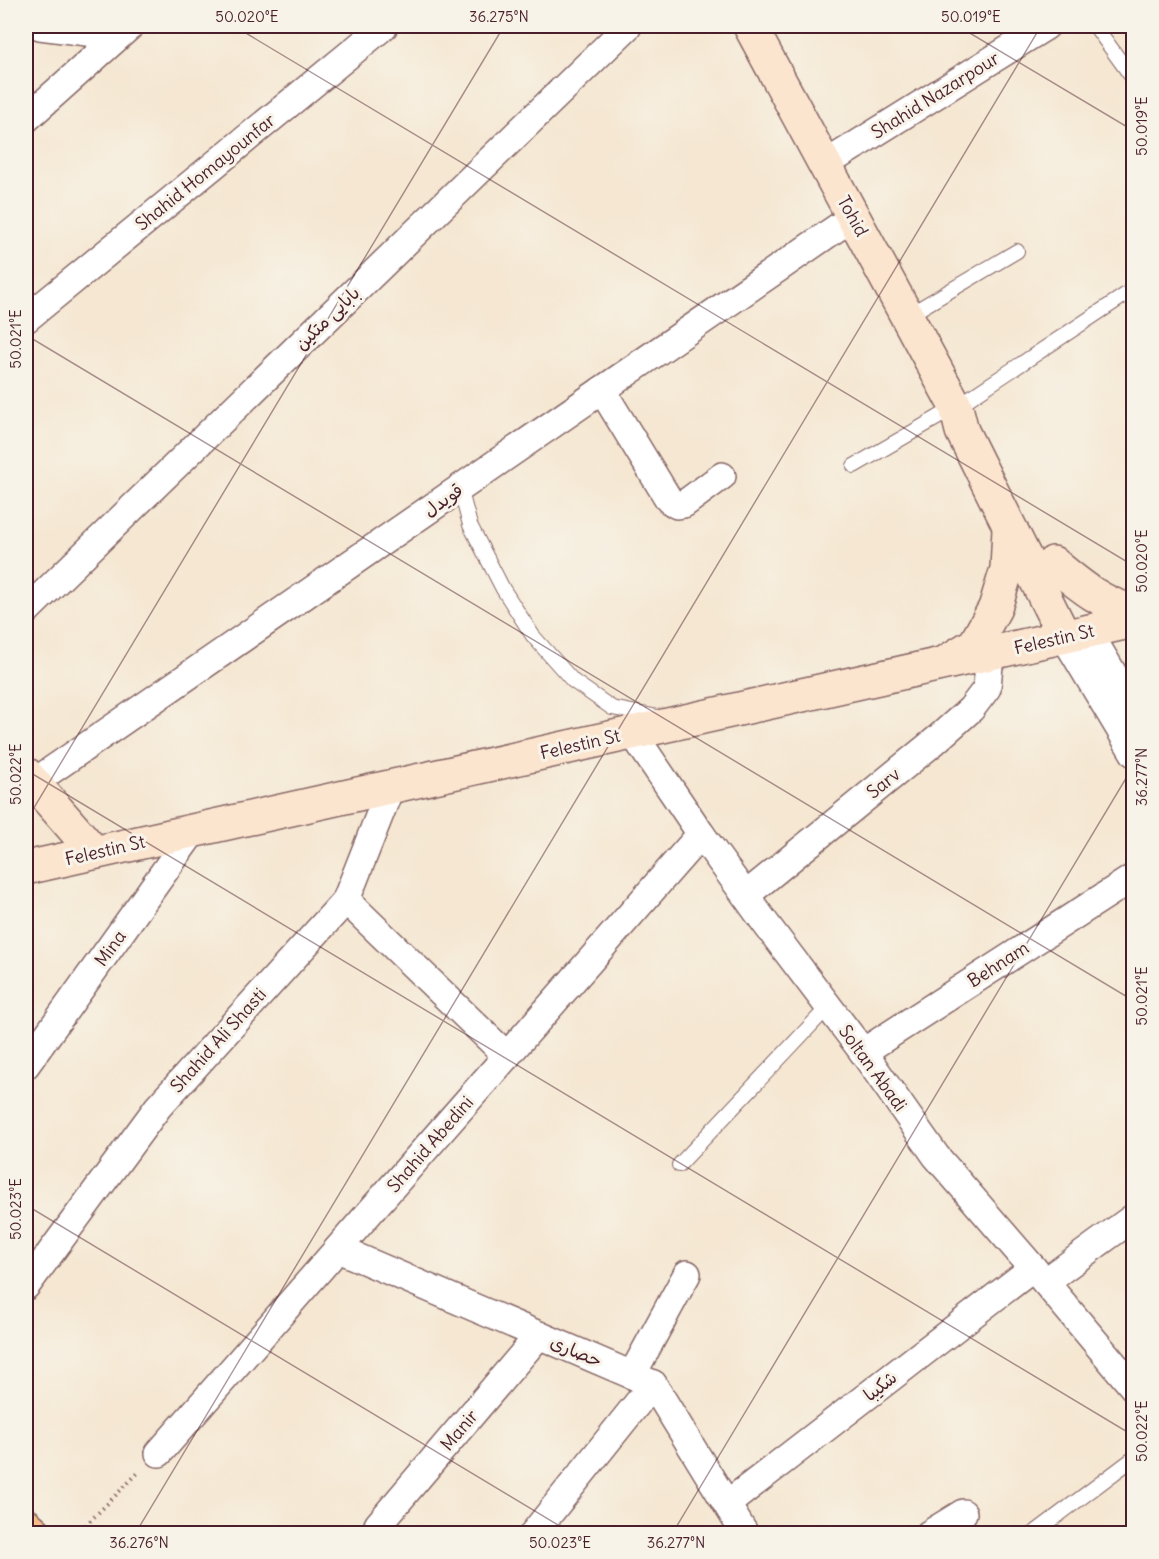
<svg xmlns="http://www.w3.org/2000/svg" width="1159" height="1559" font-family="Delius,'Playpen Sans Arabic',sans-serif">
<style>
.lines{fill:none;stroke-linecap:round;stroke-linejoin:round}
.lane-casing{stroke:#866565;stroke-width:16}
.street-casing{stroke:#866565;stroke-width:30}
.secondary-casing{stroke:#866565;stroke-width:36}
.primary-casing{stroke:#866565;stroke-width:36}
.path{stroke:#866565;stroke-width:4;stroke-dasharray:1.5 4.5;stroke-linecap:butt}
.lane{stroke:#fff;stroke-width:14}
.street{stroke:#fff;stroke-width:27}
.secondary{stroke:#fce5cf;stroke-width:33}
.primary{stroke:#f7bd88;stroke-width:33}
.ticks{fill:none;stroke:#4a1f2b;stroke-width:1.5;stroke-opacity:0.45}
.labels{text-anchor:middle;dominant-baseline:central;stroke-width:6;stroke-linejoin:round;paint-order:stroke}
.street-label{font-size:18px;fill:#4a1f2b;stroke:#f7f3e8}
.neatline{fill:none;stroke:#4a1f2b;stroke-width:2}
.ticks-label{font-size:15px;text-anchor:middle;fill:#4a1f2b}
</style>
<rect width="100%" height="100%" fill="#f7f3e8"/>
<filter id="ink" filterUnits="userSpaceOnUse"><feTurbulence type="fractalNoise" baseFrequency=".0167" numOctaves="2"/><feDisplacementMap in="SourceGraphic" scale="12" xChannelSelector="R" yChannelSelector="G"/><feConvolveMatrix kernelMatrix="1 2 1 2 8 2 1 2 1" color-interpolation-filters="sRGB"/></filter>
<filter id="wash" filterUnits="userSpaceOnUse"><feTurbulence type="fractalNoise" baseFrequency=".008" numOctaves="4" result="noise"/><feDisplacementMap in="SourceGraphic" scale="24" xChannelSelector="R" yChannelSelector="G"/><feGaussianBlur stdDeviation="1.35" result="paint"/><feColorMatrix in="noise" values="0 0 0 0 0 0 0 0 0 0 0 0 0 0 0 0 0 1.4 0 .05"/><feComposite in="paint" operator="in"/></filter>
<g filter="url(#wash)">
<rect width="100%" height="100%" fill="#f5e7d2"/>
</g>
<g filter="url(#ink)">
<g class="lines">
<defs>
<g id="lane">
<polyline points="1095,26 1134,80"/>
<polyline points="907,316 1017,251"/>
<polyline points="854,466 956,407 1134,289"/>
<polyline points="460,488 470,525 503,589 533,636 573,681 612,708 658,717"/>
<polyline points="679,1165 829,1006"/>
<polyline points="1033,1534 1134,1458"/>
</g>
<g id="street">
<polyline points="40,26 118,36"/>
<polyline points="26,119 130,26"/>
<polyline points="824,165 1046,26"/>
<polyline points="26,319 384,26"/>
<polyline points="602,390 669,500 677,505 684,504 722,476"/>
<polyline points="26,611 628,26"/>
<polyline points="1088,631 1134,709"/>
<polyline points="1064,636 1134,753"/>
<polyline points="632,732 701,834 766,924 863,1052 936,1156 1045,1282 1134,1388"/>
<polyline points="33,783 854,216"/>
<polyline points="746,895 935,741 971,709 987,688 990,653"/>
<polyline points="346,900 507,1056"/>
<polyline points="863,1052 1134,877"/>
<polyline points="26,1065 194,830"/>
<polyline points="338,1249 653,1384 745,1534"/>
<polyline points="1045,1282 1134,1217"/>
<polyline points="26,1286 158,1107 346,900 391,786"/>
<polyline points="632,1375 687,1274"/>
<polyline points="159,1453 701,834"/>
<polyline points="727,1504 1033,1268"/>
<polyline points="378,1525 539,1335"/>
<polyline points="533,1534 653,1384"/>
<polyline points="929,1534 963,1513"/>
</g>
<g id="secondary">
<path d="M750 26C818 153 887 280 956 407L962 431 1064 636"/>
<path d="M1053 563C1077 583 1102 605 1134 611"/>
<polyline points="949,660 975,644 995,608 1007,569 1009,529"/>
<polyline points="26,774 94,852"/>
<polyline points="26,868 1134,621"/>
</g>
<polyline id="primary" points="26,1525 36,1534"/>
</defs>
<use href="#lane" class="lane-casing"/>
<use href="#street" class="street-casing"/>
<use href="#secondary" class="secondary-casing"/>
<use href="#primary" class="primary-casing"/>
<polyline class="path" points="77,1534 140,1471"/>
<use href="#lane" class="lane"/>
<use href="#street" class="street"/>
<use href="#secondary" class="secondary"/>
<use href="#primary" class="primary"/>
</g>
</g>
<path class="ticks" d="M234 26 1134 566M958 26 1134 131M26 335 1134 1001M26 770 1134 1436M26 821 504 26M26 1205 573 1534M135 1534 1041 26M672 1534 1134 765"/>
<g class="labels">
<g class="street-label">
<text transform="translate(935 95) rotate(-32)">Shahid Nazarpour</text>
<text transform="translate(205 172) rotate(-39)">Shahid Homayounfar</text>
<text transform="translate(853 216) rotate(61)">Tohid</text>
<text transform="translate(327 318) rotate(-44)">بابایی متکین</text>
<text transform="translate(443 500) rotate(-35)">قویدل</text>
<text transform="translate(1054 639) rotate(-13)">Felestin St</text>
<text transform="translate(580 744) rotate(-13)">Felestin St</text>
<text transform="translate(883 783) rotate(-39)">Sarv</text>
<text transform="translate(105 850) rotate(-13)">Felestin St</text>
<text transform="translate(110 948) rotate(-54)">Mina</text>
<text transform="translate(998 964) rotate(-33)">Behnam</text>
<text transform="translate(218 1040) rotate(-48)">Shahid Ali Shasti</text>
<text transform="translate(873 1068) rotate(54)">Soltan Abadi</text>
<text transform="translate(430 1144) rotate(-49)">Shahid Abedini</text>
<text transform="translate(576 1351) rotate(23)">حصاری</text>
<text transform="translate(880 1386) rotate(-38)">شکیبا</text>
<text transform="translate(459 1430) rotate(-50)">Manir</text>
</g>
</g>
<rect width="1159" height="1559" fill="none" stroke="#f7f3e8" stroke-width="66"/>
<rect x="33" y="33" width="1093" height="1493" class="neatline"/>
<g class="ticks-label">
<text x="247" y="22">50.020°E</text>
<text x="499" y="22">36.275°N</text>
<text x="971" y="22">50.019°E</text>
<text transform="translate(1142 126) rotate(-90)" y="5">50.019°E</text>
<text transform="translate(16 339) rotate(-90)" y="5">50.021°E</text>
<text transform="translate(1142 561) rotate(-90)" y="5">50.020°E</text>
<text transform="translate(16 774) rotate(-90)" y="5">50.022°E</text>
<text transform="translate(1142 777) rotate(-90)" y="5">36.277°N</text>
<text transform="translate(1142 996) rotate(-90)" y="5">50.021°E</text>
<text transform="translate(16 1209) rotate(-90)" y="5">50.023°E</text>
<text transform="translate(1142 1431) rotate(-90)" y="5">50.022°E</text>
<text x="139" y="1548">36.276°N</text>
<text x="560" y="1548">50.023°E</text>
<text x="676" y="1548">36.277°N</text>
</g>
</svg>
